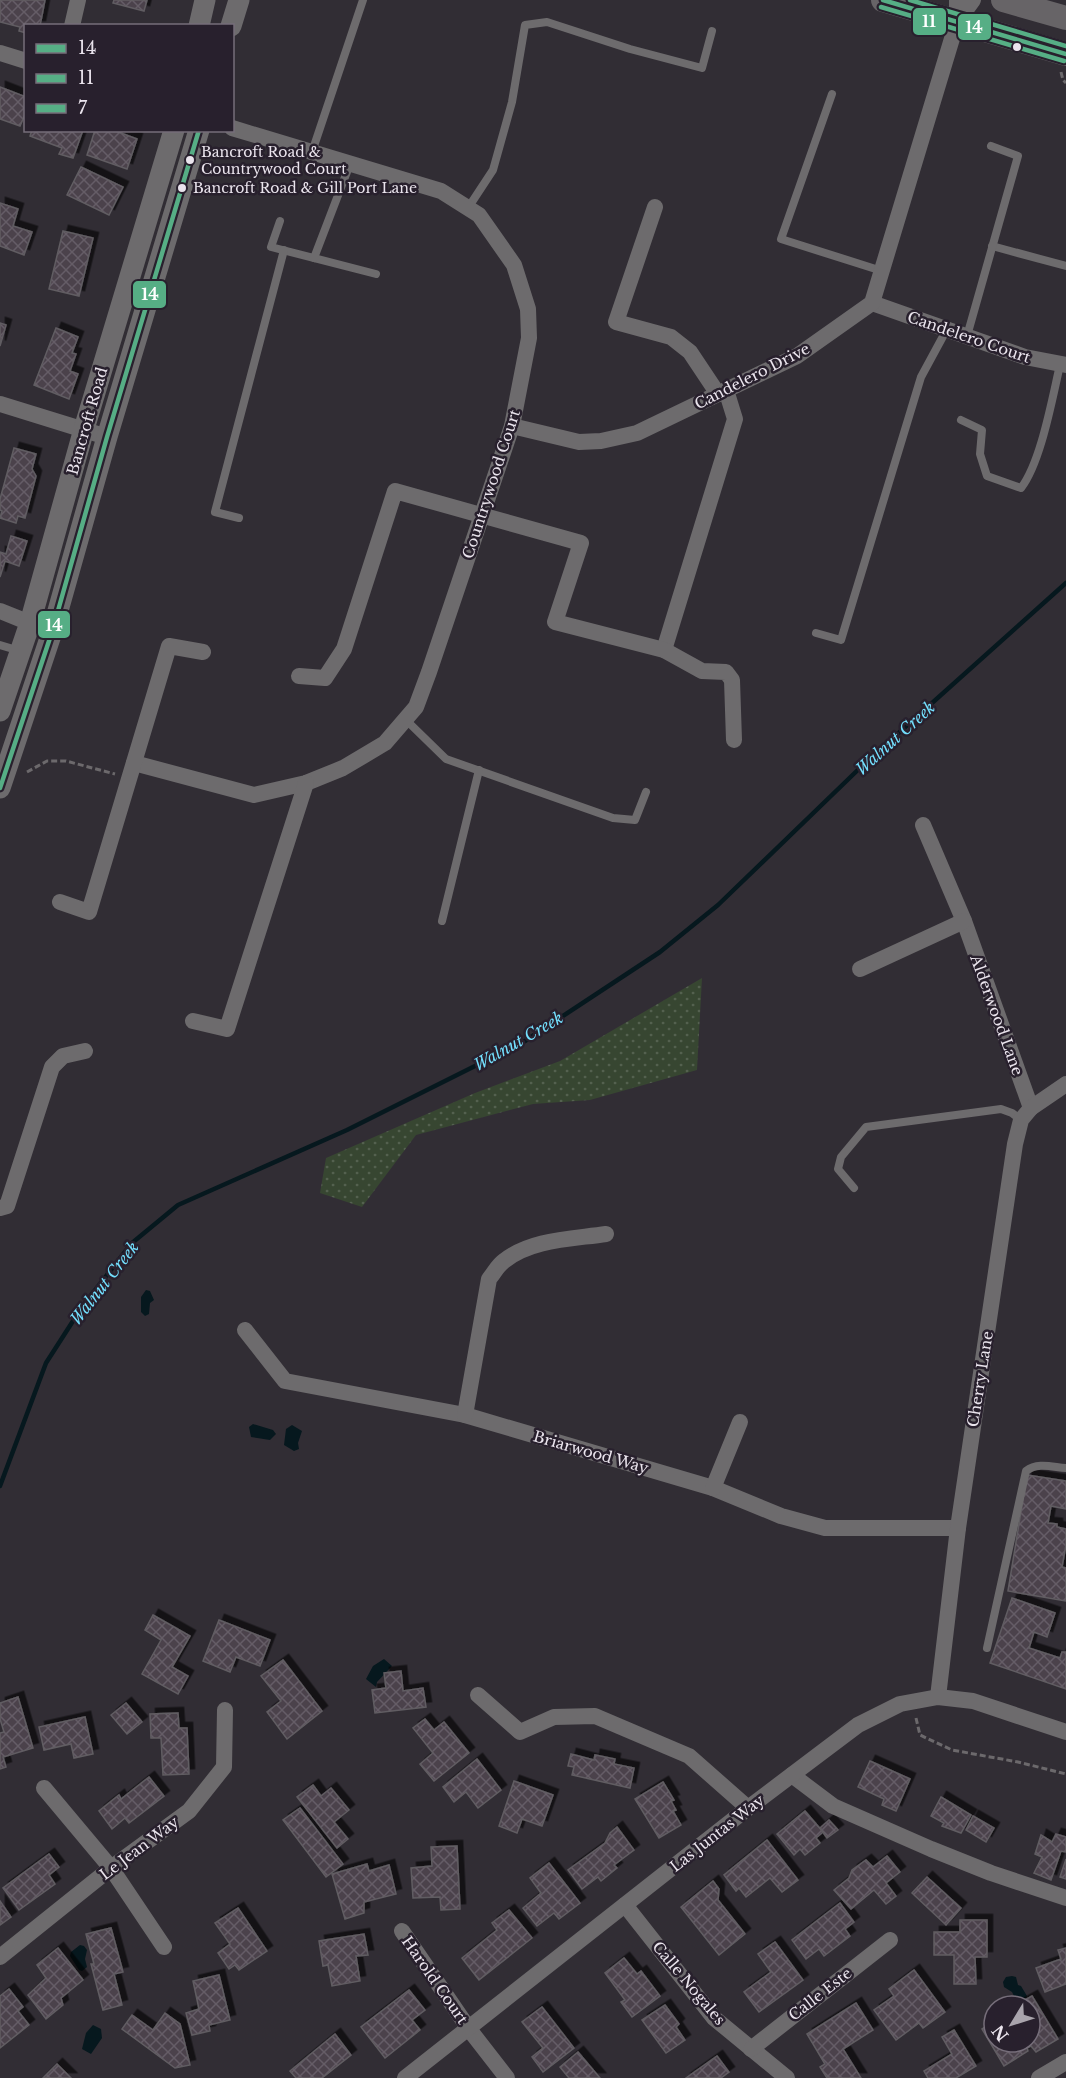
<svg xmlns="http://www.w3.org/2000/svg" width="1066" height="2078" font-family="'Libre Baskerville',serif">
<style>
.grass{fill:url(#grass-dots)}
.water{fill:#06181e}
.lines{fill:none;stroke-linecap:round;stroke-linejoin:round}
.stream{stroke:#06181e;stroke-width:4.5}
.building{fill:url(#building-cross-hatch);stroke:#615d62;stroke-width:1.5;filter:url(#shadow)}
.path{stroke:#6c696c;stroke-width:3;stroke-dasharray:6 3;stroke-linecap:butt}
.service{stroke:#6d6b6d;stroke-width:8}
.minor{stroke:#6d6b6d;stroke-width:16}
.tertiary{stroke:#6d6b6d;stroke-width:21}
.secondary{stroke:#676467;stroke-width:24}
.bus-1-casing{stroke:#28202d;stroke-width:9}
.bus-2-casing{stroke:#28202d;stroke-width:9}
.bus-3-casing{stroke:#28202d;stroke-width:9}
.bus-1{stroke:#56ae85;stroke-width:4.5}
.bus-2{stroke:#56ae85;stroke-width:4.5}
.bus-3{stroke:#56ae85;stroke-width:4.5}
.bus-dot{fill:#eae4ed;stroke:#28202d;stroke-width:2}
.labels{text-anchor:middle;dominant-baseline:central;stroke-width:5;stroke-linejoin:round;paint-order:stroke}
.bus-label{font-size:14px;fill:#eae4ed;stroke:#28202d;text-anchor:start}
.street-label{font-size:15px;fill:#eae4ed;stroke:#28202d}
.water-label{font-size:16px;font-style:italic;fill:#73dffd;stroke:#28202d}
.line-badge{stroke:#28202d;stroke-width:2}
.badge-label{font-size:16px;text-anchor:middle;font-weight:bold;fill:#fff}
</style>
<defs>
<pattern id="grass-dots" width="8" height="8" patternUnits="userSpaceOnUse" patternTransform="scale(1.5)"><rect width="8" height="8" fill="#374631"/><path d="M2 2h.1M6 6h.1" fill="none" stroke="#54614f" stroke-width="1.8" stroke-linecap="round"/></pattern>
<pattern id="building-cross-hatch" width="8" height="8" patternUnits="userSpaceOnUse" patternTransform="scale(1.5)"><rect width="8" height="8" fill="#4b424c"/><path d="M0 0l8 8M0 8l8-8" fill="none" stroke="#655d66"/></pattern>
<filter id="shadow"><feDropShadow dx="5.5" dy="-5.5" stdDeviation="0" flood-color="#0009"/></filter>
</defs>
<rect width="100%" height="100%" fill="#312d34"/>
<polygon class="grass" points="702,978 697,1070 590,1100 533,1104 416,1135 362,1207 320,1193 326,1158 475,1093 560,1061"/>
<g class="water">
<polygon points="146,1290 150,1291 154,1300 150,1303 149,1314 145,1316 141,1312 141,1297"/>
<polygon points="253,1424 273,1430 276,1434 270,1440 251,1437 249,1427"/>
<polygon points="292,1425 302,1431 298,1443 299,1449 294,1451 284,1445 286,1429"/>
<polygon points="384,1659 392,1666 377,1682 376,1687 366,1679 373,1666"/>
<polygon points="80,1945 84,1946 87,1950 85,1959 87,1967 82,1971 79,1970 70,1956 71,1952"/>
<polygon points="1012,1976 1016,1977 1018,1985 1021,1986 1027,1996 1023,2002 1016,2000 1012,1992 1004,1987 1003,1982 1006,1977"/>
<polygon points="93,2025 101,2029 102,2038 91,2054 82,2049 86,2033"/>
</g>
<g class="lines">
<polyline class="stream" points="0,1486 46,1363 82,1307 132,1243 178,1205 347,1130 525,1041 660,952 718,905 864,764 1066,583"/>
</g>
<g class="building">
<polygon points="0,0 45,0 40,26 26,26 26,33 19,31 20,27 0,22"/>
<polygon points="114,0 147,0 144,11 113,3"/>
<polygon points="0,87 26,97 26,112 20,126 0,119"/>
<polygon points="32,130 83,130 73,158 59,154 62,148 30,136"/>
<polygon points="95,130 113,130 137,139 127,169 87,155"/>
<polygon points="81,167 123,187 109,215 67,195"/>
<polygon points="0,203 18,209 13,226 32,232 24,255 0,246"/>
<polygon points="63,231 93,238 79,296 49,289"/>
<polygon points="0,323 6,325 0,346"/>
<polygon points="56,328 78,337 72,353 76,354 70,371 78,374 69,399 34,385"/>
<polygon points="14,448 36,454 32,469 36,476 25,518 18,516 16,523 0,518 2,511 0,510 0,499"/>
<polygon points="11,536 27,541 19,566 5,561 0,577 0,552 6,554"/>
<polygon points="1027,1475 1066,1481 1066,1509 1051,1506 1048,1523 1057,1524 1057,1527 1066,1529 1066,1545 1062,1567 1066,1568 1066,1601 1008,1591"/>
<polygon points="1012,1598 1055,1613 1047,1637 1034,1632 1029,1648 1060,1658 1062,1652 1066,1652 1066,1689 990,1663"/>
<polygon points="153,1615 190,1636 172,1667 188,1676 178,1694 142,1674 161,1640 145,1630"/>
<polygon points="219,1620 270,1640 260,1666 236,1657 230,1672 203,1661"/>
<polygon points="283,1660 322,1711 287,1739 267,1712 281,1701 261,1676"/>
<polygon points="401,1671 403,1691 423,1688 426,1707 375,1713 372,1690 386,1688 384,1673"/>
<polygon points="18,1697 33,1748 3,1757 6,1767 0,1769 0,1733 4,1732 0,1719 0,1703"/>
<polygon points="126,1703 142,1722 127,1734 111,1715"/>
<polygon points="178,1713 179,1728 187,1728 189,1774 163,1775 161,1738 151,1738 150,1714"/>
<polygon points="85,1717 93,1754 74,1758 71,1744 44,1750 39,1727"/>
<polygon points="425,1719 434,1730 444,1722 469,1753 434,1781 420,1764 433,1753 413,1728"/>
<polygon points="571,1754 594,1760 595,1755 615,1759 614,1764 634,1768 630,1788 572,1775 574,1767 568,1766"/>
<polygon points="477,1759 501,1790 478,1808 466,1792 454,1802 443,1787"/>
<polygon points="870,1761 910,1779 896,1811 882,1805 884,1799 858,1787"/>
<polygon points="149,1777 164,1796 129,1823 125,1818 112,1829 99,1811 119,1795 121,1799"/>
<polygon points="514,1781 553,1795 542,1826 522,1819 517,1833 499,1826"/>
<polygon points="663,1782 674,1800 671,1801 676,1810 673,1811 681,1825 659,1838 635,1799"/>
<polygon points="313,1785 321,1796 331,1788 349,1810 334,1822 348,1839 337,1848 297,1797"/>
<polygon points="941,1797 971,1815 961,1833 942,1826 944,1823 931,1816"/>
<polygon points="300,1808 343,1864 326,1877 283,1820"/>
<polygon points="805,1811 823,1832 816,1838 820,1843 805,1855 800,1849 794,1855 777,1834"/>
<polygon points="973,1816 994,1828 986,1842 966,1830"/>
<polygon points="829,1820 838,1830 827,1838 820,1828"/>
<polygon points="617,1827 634,1850 614,1865 617,1868 601,1881 598,1877 582,1889 568,1870 605,1843 610,1833"/>
<polygon points="1056,1834 1066,1837 1066,1852 1061,1851 1051,1880 1034,1873 1042,1857 1035,1854 1041,1835 1052,1842"/>
<polygon points="767,1840 798,1880 782,1892 770,1878 746,1897 739,1888 736,1891 724,1875"/>
<polygon points="457,1846 460,1909 441,1910 440,1897 413,1898 411,1868 432,1866 431,1847"/>
<polygon points="49,1854 59,1867 49,1875 55,1884 19,1910 3,1888"/>
<polygon points="887,1856 900,1872 886,1883 896,1896 886,1904 874,1890 851,1909 834,1890 849,1878 852,1870 866,1860 873,1867"/>
<polygon points="1066,1859 1066,1879 1060,1877"/>
<polygon points="549,1863 580,1903 559,1919 554,1913 537,1926 523,1908 541,1893 530,1878"/>
<polygon points="367,1864 369,1871 389,1865 396,1894 364,1902 364,1913 345,1919 332,1874"/>
<polygon points="927,1877 961,1908 946,1925 912,1893"/>
<polygon points="713,1881 719,1889 718,1900 745,1934 719,1955 681,1907"/>
<polygon points="0,1901 11,1917 0,1925"/>
<polygon points="840,1903 854,1922 845,1929 850,1936 824,1956 819,1949 806,1959 792,1940"/>
<polygon points="238,1908 267,1951 239,1970 235,1965 229,1969 218,1953 230,1944 215,1923"/>
<polygon points="509,1910 532,1938 479,1980 462,1958 497,1930 492,1923"/>
<polygon points="960,1920 987,1920 987,1957 975,1957 976,1984 954,1984 954,1955 934,1955 934,1932 960,1932"/>
<polygon points="111,1928 123,1972 114,1974 122,2005 103,2010 91,1964 94,1964 86,1934"/>
<polygon points="364,1934 368,1955 356,1956 360,1981 332,1986 328,1965 323,1966 319,1941"/>
<polygon points="775,1942 803,1980 759,2012 744,1992 771,1972 758,1954"/>
<polygon points="58,1948 83,1980 61,1998 63,2005 46,2019 28,1995 46,1978 37,1965"/>
<polygon points="1066,1948 1066,1984 1045,1992 1036,1968 1061,1959 1058,1950"/>
<polygon points="624,1958 637,1974 641,1971 660,1996 632,2017 621,2002 625,2000 605,1973"/>
<polygon points="914,1970 945,2012 923,2028 919,2023 896,2040 874,2010 894,1996 889,1989"/>
<polygon points="219,1975 230,2020 209,2025 210,2031 192,2035 186,2013 199,2009 193,1981"/>
<polygon points="9,1989 23,2007 18,2011 29,2025 0,2048 0,1996"/>
<polygon points="409,1990 425,2010 412,2020 420,2030 385,2058 361,2027"/>
<polygon points="1032,1996 1058,2039 1036,2052 1031,2046 1027,2048 1028,2051 1004,2066 982,2029 994,2021 994,2042 1030,2042 1030,2006 1016,2005"/>
<polygon points="856,2003 873,2030 843,2049 861,2078 827,2078 820,2067 825,2064 807,2034"/>
<polygon points="665,2005 679,2024 676,2027 685,2040 666,2053 642,2020"/>
<polygon points="542,2007 574,2048 543,2072 532,2057 543,2048 522,2022"/>
<polygon points="165,2013 180,2024 190,2065 175,2068 122,2029 132,2015 153,2030"/>
<polygon points="954,2030 976,2066 956,2078 928,2078 924,2071 952,2054 942,2037"/>
<polygon points="335,2034 351,2055 322,2078 296,2078 290,2071"/>
<polygon points="578,2052 600,2078 569,2078 560,2067"/>
<polygon points="717,2056 729,2072 721,2078 686,2078"/>
<polygon points="57,2064 71,2078 43,2078"/>
</g>
<g class="lines">
<g class="path">
<polyline points="1061,72 1063,80 1066,83"/>
<polyline points="27,772 47,761 66,761 115,774"/>
<polyline points="916,1718 920,1735 952,1750 1018,1762 1066,1774"/>
</g>
<g class="service">
<polyline points="832,94 781,239 882,271"/>
<polyline points="312,152 363,0"/>
<polyline points="468,208 493,170 512,102 525,25 547,22 630,49 702,68 712,31"/>
<polyline points="280,221 271,247 376,274"/>
<polyline points="992,246 1066,266"/>
<polyline points="314,258 350,164"/>
<polyline points="967,336 1018,156 991,146"/>
<path d="M961 420 982 430 980 454 987 476 1021 488C1041 462 1052 399 1060 365"/>
<polyline points="239,518 215,512 284,250"/>
<polyline points="816,633 841,640 921,377 947,329"/>
<polyline points="0,645 20,651"/>
<polyline points="405,719 446,759 613,818 635,820 646,792"/>
<polyline points="442,921 479,770"/>
<polyline points="854,1188 838,1169 841,1157 866,1127 1001,1109 1012,1113 1021,1120"/>
<path d="M987 1648 1026 1471C1038 1462 1052 1467 1066 1468"/>
</g>
<g class="minor">
<polyline points="957,22 973,0"/>
<polyline points="72,26 78,0"/>
<polyline points="0,53 26,61"/>
<polyline points="655,207 616,322 671,337 690,352 718,394"/>
<polyline points="872,303 1025,357 1066,365"/>
<polyline points="0,404 107,437"/>
<polyline points="512,426 579,442 601,441 637,433 797,356 872,303 957,22 957,0"/>
<polyline points="0,611 30,623"/>
<polyline points="664,650 735,419 726,390"/>
<polyline points="299,676 325,678 344,649 395,491 581,543 555,622 664,650 702,671 726,672 732,680 734,740"/>
<polyline points="134,763 254,795 306,783 343,768 385,743 416,707 429,672 512,426 529,338 528,309 514,265 479,215 441,191 232,128"/>
<polyline points="923,825 964,921 1031,1108"/>
<polyline points="60,902 89,912 169,646 203,652"/>
<polyline points="860,969 964,921"/>
<polyline points="193,1021 227,1029 306,783"/>
<polyline points="0,1208 7,1206 52,1067 63,1056 85,1051"/>
<polyline points="245,1330 285,1381 465,1415 713,1488 781,1516 825,1528 958,1528"/>
<path d="M465 1415 489 1279C494 1273 498 1265 504 1261 531 1239 573 1239 606 1234"/>
<polyline points="713,1488 740,1422"/>
<polyline points="478,1695 520,1732 554,1717 595,1716 689,1756 748,1808"/>
<polyline points="938,1697 958,1528 1015,1144 1021,1120 1031,1108 1066,1084"/>
<polyline points="792,1775 833,1806 931,1849 991,1873 1066,1898"/>
<polyline points="44,1788 111,1868 164,1947"/>
<polyline points="625,1905 714,2018 787,2078"/>
<polyline points="402,1931 469,2029 507,2078"/>
<polyline points="0,1957 111,1868 189,1811 224,1767 225,1710"/>
<polyline points="751,2049 890,1940"/>
<polyline points="405,2078 748,1808 858,1725 900,1704 938,1697 973,1701 1066,1732"/>
<polyline points="1039,2078 1066,2062"/>
</g>
<g class="tertiary">
<polyline points="199,26 205,0"/>
<polyline points="231,26 239,0"/>
<polyline points="0,711 30,623 84,429 174,130"/>
<polyline points="0,788 52,632 107,437 199,130"/>
</g>
<g class="secondary">
<polyline points="883,0 1066,54"/>
<polyline points="1003,0 1066,18"/>
</g>
<defs>
<g id="bus-1">
<polyline points="883,0 1066,54"/>
<polyline points="0,788 52,632 107,437 199,130"/>
</g>
<polyline id="bus-2" points="881,7 1064,61"/>
<polyline id="bus-3" points="910,0 1066,46"/>
</defs>
<use href="#bus-1" class="bus-1-casing"/>
<use href="#bus-2" class="bus-2-casing"/>
<use href="#bus-3" class="bus-3-casing"/>
<use href="#bus-1" class="bus-1"/>
<use href="#bus-2" class="bus-2"/>
<use href="#bus-3" class="bus-3"/>
</g>
<g class="bus-dot">
<circle cx="1017" cy="47" r="5"/>
<circle cx="190" cy="160" r="5"/>
<circle cx="182" cy="188" r="5"/>
</g>
<g class="labels">
<g class="bus-label">
<text x="201" y="152">Bancroft Road &amp;<tspan x="201" dy="17">Countrywood Court</tspan></text>
<text x="193" y="188">Bancroft Road &amp; Gill Port Lane</text>
</g>
<g class="street-label">
<text transform="translate(969 337) rotate(19)">Candelero Court</text>
<text transform="translate(752 376) rotate(-27)">Candelero Drive</text>
<text transform="translate(87 421) rotate(-74)">Bancroft Road</text>
<text transform="translate(491 484) rotate(-72)">Countrywood Court</text>
<text transform="translate(997 1015) rotate(70)">Alderwood Lane</text>
<text transform="translate(980 1379) rotate(-81)">Cherry Lane</text>
<text transform="translate(591 1452) rotate(16)">Briarwood Way</text>
<text transform="translate(717 1833) rotate(-38)">Las Juntas Way</text>
<text transform="translate(139 1848) rotate(-37)">Le Jean Way</text>
<text transform="translate(435 1980) rotate(55)">Harold Court</text>
<text transform="translate(689 1983) rotate(50)">Calle Nogales</text>
<text transform="translate(820 1994) rotate(-38)">Calle Este</text>
</g>
<g class="water-label">
<text transform="translate(895 738) rotate(-42)">Walnut Creek</text>
<text transform="translate(518 1041) rotate(-30)">Walnut Creek</text>
<text transform="translate(104 1283) rotate(-52)">Walnut Creek</text>
</g>
</g>
<g class="line-badge">
<rect x="912" y="7" width="35" height="29" rx="6" fill="#56ae85"/>
<rect x="957" y="13" width="35" height="28" rx="6" fill="#56ae85"/>
<rect x="132" y="280" width="35" height="29" rx="6" fill="#56ae85"/>
<rect x="37" y="610" width="34" height="29" rx="6" fill="#56ae85"/>
</g>
<g class="badge-label">
<text x="929" y="27">11</text>
<text x="974" y="33">14</text>
<text x="150" y="300">14</text>
<text x="54" y="631">14</text>
</g>
<rect x="24" y="24" width="210" height="108" fill="#28202d" stroke="#766e7a" stroke-width="1.5"/>
<rect x="36" y="44" width="30" height="9" fill="#56ae85" stroke="#766e7a" stroke-width="1.5"/>
<text x="78" y="54" font-size="18" fill="#eae4ed">14</text>
<rect x="36" y="74" width="30" height="9" fill="#56ae85" stroke="#766e7a" stroke-width="1.5"/>
<text x="78" y="84" font-size="18" fill="#eae4ed">11</text>
<rect x="36" y="104" width="30" height="9" fill="#56ae85" stroke="#766e7a" stroke-width="1.5"/>
<text x="78" y="114" font-size="18" fill="#eae4ed">7</text>
<g transform="translate(1012 2024) rotate(232)"><circle r="28" fill="#28202d" stroke="#766e7a" stroke-width="1.5"/>
<path d="M0-4.5L10 22L0 15L-10 22Z" fill="#a9a4ac"/>
<text y="-9" font-size="16" font-weight="bold" text-anchor="middle" fill="#eae4ed">N</text>
</g>
</svg>
